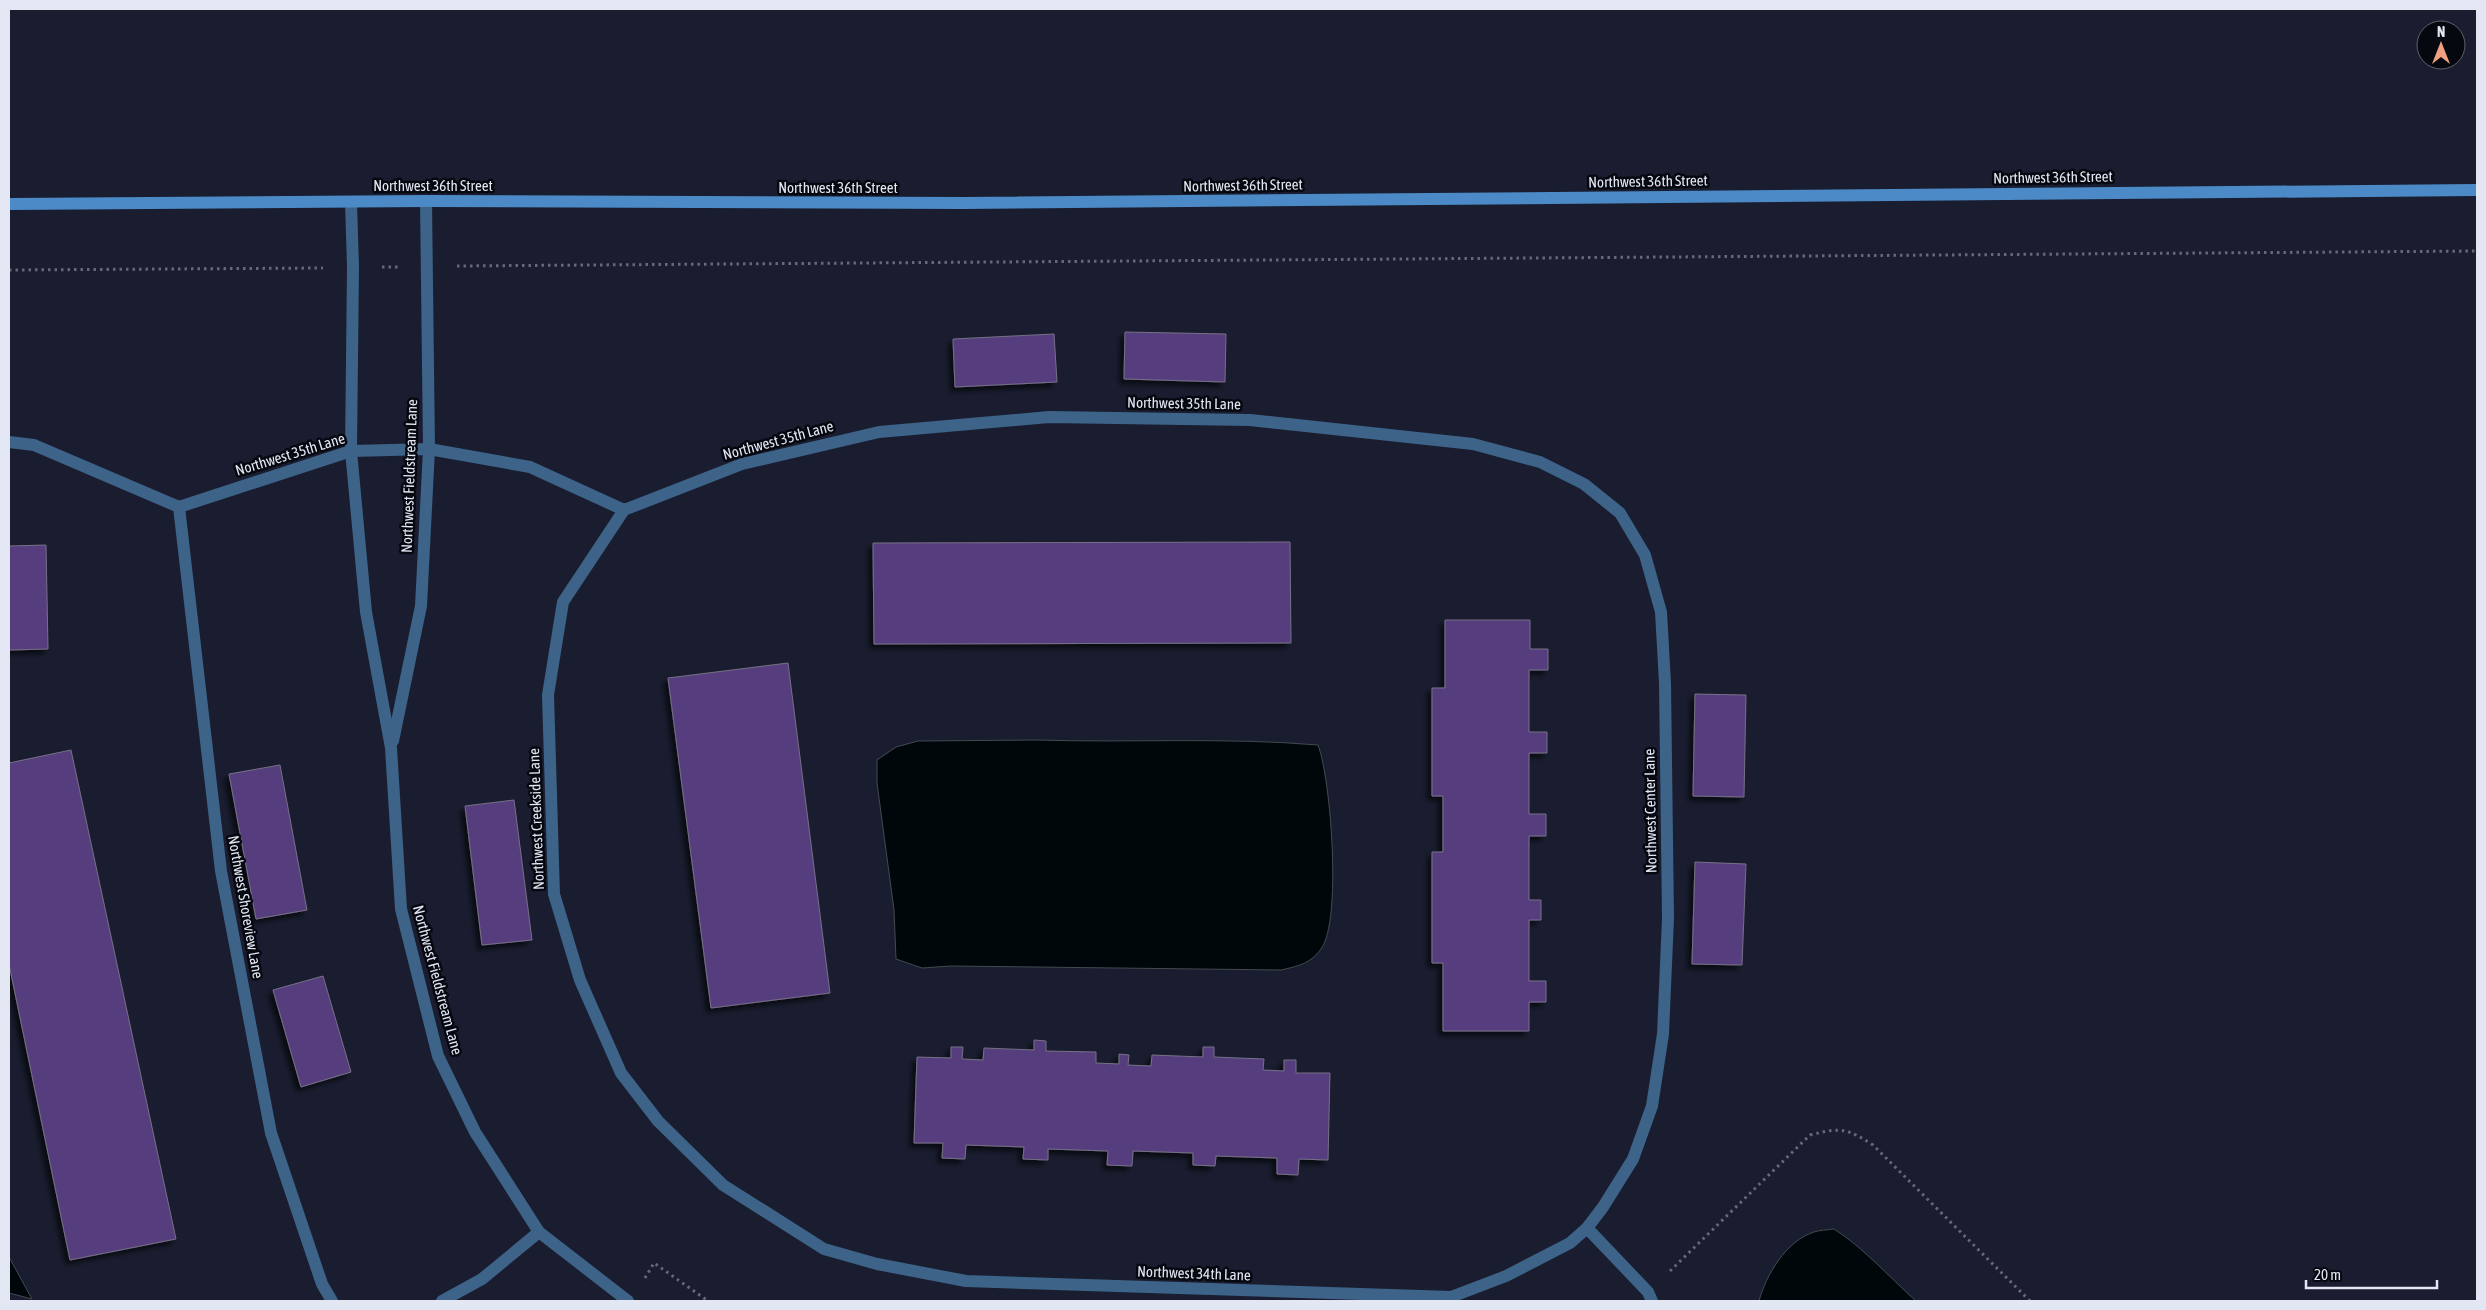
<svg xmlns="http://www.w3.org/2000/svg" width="2486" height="1310" font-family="'Asap Condensed',sans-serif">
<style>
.water{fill:#00070a;stroke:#444a50}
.building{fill:#563e7d;stroke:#777087;filter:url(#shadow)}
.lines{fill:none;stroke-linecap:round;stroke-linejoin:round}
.path{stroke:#656979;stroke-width:3;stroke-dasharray:2.5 4;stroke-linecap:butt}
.lane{stroke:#3d6388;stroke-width:12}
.secondary{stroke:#4b8ac6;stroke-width:12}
.labels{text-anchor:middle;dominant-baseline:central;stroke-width:5;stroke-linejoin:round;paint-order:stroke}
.street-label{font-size:15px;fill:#e3e7f4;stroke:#060810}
</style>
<defs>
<filter id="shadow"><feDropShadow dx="-4.5" dy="4.5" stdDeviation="2.5" flood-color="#0009"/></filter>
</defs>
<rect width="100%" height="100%" fill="#191d2f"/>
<g class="water">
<path d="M1036 740C1130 743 1224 737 1318 745 1331 779 1342 921 1321 949 1310 964 1298 966 1281 970L951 966 922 968 896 959 894 910 877 783V760L896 747 918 741Z"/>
<path d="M1834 1229C1864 1248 1889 1277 1916 1301H1759C1766 1275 1786 1241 1814 1232 1820 1230 1827 1230 1834 1229Z"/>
<polygon points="9,1257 32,1299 9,1293"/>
</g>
<g class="building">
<polygon points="1125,332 1226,334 1225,382 1124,379"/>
<polygon points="1054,334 1057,382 955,387 953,339"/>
<polygon points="1290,542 1291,643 874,644 873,543"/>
<polygon points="46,545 48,649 9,650 9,546"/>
<polygon points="1445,620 1530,620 1530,649 1548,649 1548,670 1529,670 1529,732 1547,732 1547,753 1529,753 1529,814 1546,814 1546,836 1529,836 1529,900 1541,900 1541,920 1529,920 1529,981 1546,981 1546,1002 1529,1002 1529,1031 1443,1031 1443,963 1432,963 1432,852 1443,852 1443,796 1432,796 1432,688 1445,688"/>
<polygon points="788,663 830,993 711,1008 668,678"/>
<polygon points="1695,694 1746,695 1744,797 1693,796"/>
<polygon points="71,750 176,1239 70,1260 9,964 9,763"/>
<polygon points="280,765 307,910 256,919 229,774"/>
<polygon points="514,800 532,940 482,945 465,806"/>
<polygon points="1695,862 1746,864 1742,965 1692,964"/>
<polygon points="323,976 351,1072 301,1087 273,990"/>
<polygon points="1034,1040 1046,1041 1046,1051 1096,1052 1096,1063 1119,1064 1119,1054 1129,1055 1128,1065 1151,1066 1152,1055 1203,1057 1203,1047 1214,1047 1214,1057 1264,1059 1263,1070 1284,1071 1284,1060 1296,1060 1296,1073 1330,1073 1328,1160 1299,1159 1298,1175 1277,1174 1277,1158 1216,1156 1215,1166 1193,1165 1193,1153 1133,1151 1132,1166 1107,1165 1108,1151 1048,1149 1048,1160 1023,1159 1024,1147 966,1145 965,1159 942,1158 943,1143 914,1143 917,1057 951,1058 951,1047 963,1047 962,1059 983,1060 984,1048 1034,1050"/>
</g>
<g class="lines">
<g class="path">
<polyline points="457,266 2477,251"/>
<polyline points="382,267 398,267"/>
<polyline points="9,270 323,268"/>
<path d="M1670 1271 1810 1135C1842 1127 1846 1128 1873 1145L2030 1301"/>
<polyline points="645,1278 654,1263 708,1301"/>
</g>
<g class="lane">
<polyline points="351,202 353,267 351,451 366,612 391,748 401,909 438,1056 475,1132 539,1232 628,1301"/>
<polyline points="9,442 34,445 179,507 351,451 429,449 530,467 624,510 742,464 879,432 1049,417 1250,420 1473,444 1540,462 1584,484 1620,513 1645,555 1661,612 1665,683 1668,918 1663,1034 1652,1106 1633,1159 1603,1207 1587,1228 1570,1243 1506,1276 1451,1297 966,1281 877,1264 824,1249 723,1185 658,1121 621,1073 580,980 554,894 548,695 563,602 624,510"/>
<polyline points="179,507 221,871 271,1133 322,1284 332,1301"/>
<polyline points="393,741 421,606 429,449 426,201"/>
<polyline points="1587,1228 1648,1292 1652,1301"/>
<polyline points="442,1301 482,1279 539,1232"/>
</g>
<polyline class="secondary" points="9,204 426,201 964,203 2477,190"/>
</g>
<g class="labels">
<g class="street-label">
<text transform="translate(2053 177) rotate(-1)">Northwest 36th Street</text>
<text transform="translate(1648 181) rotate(-1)">Northwest 36th Street</text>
<text x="433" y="185">Northwest 36th Street</text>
<text transform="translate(1243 185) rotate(-1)">Northwest 36th Street</text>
<text x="838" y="187">Northwest 36th Street</text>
<text transform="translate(1184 403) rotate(1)">Northwest 35th Lane</text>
<text transform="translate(778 440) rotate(-15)">Northwest 35th Lane</text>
<text transform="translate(290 454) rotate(-17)">Northwest 35th Lane</text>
<text transform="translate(409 476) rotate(-88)">Northwest Fieldstream Lane</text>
<text transform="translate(1650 811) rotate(-91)">Northwest Center Lane</text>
<text transform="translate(536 819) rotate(-92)">Northwest Creekside Lane</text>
<text transform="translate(246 907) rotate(80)">Northwest Shoreview Lane</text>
<text transform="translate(438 980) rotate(75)">Northwest Fieldstream Lane</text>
<text transform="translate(1194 1273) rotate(2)">Northwest 34th Lane</text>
</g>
</g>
<rect width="2486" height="1310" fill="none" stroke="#e3e7f4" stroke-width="20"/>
<g transform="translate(2441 45)"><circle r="24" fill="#060810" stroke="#5e616b"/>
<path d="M0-4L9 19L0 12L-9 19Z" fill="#f3a081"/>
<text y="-8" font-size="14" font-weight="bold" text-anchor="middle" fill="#e3e7f4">N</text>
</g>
<path d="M2306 1280v8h131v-8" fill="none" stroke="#e3e7f4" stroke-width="2.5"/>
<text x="2314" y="1280" font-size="15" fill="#e3e7f4" stroke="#060810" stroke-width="4" paint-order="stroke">20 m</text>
</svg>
